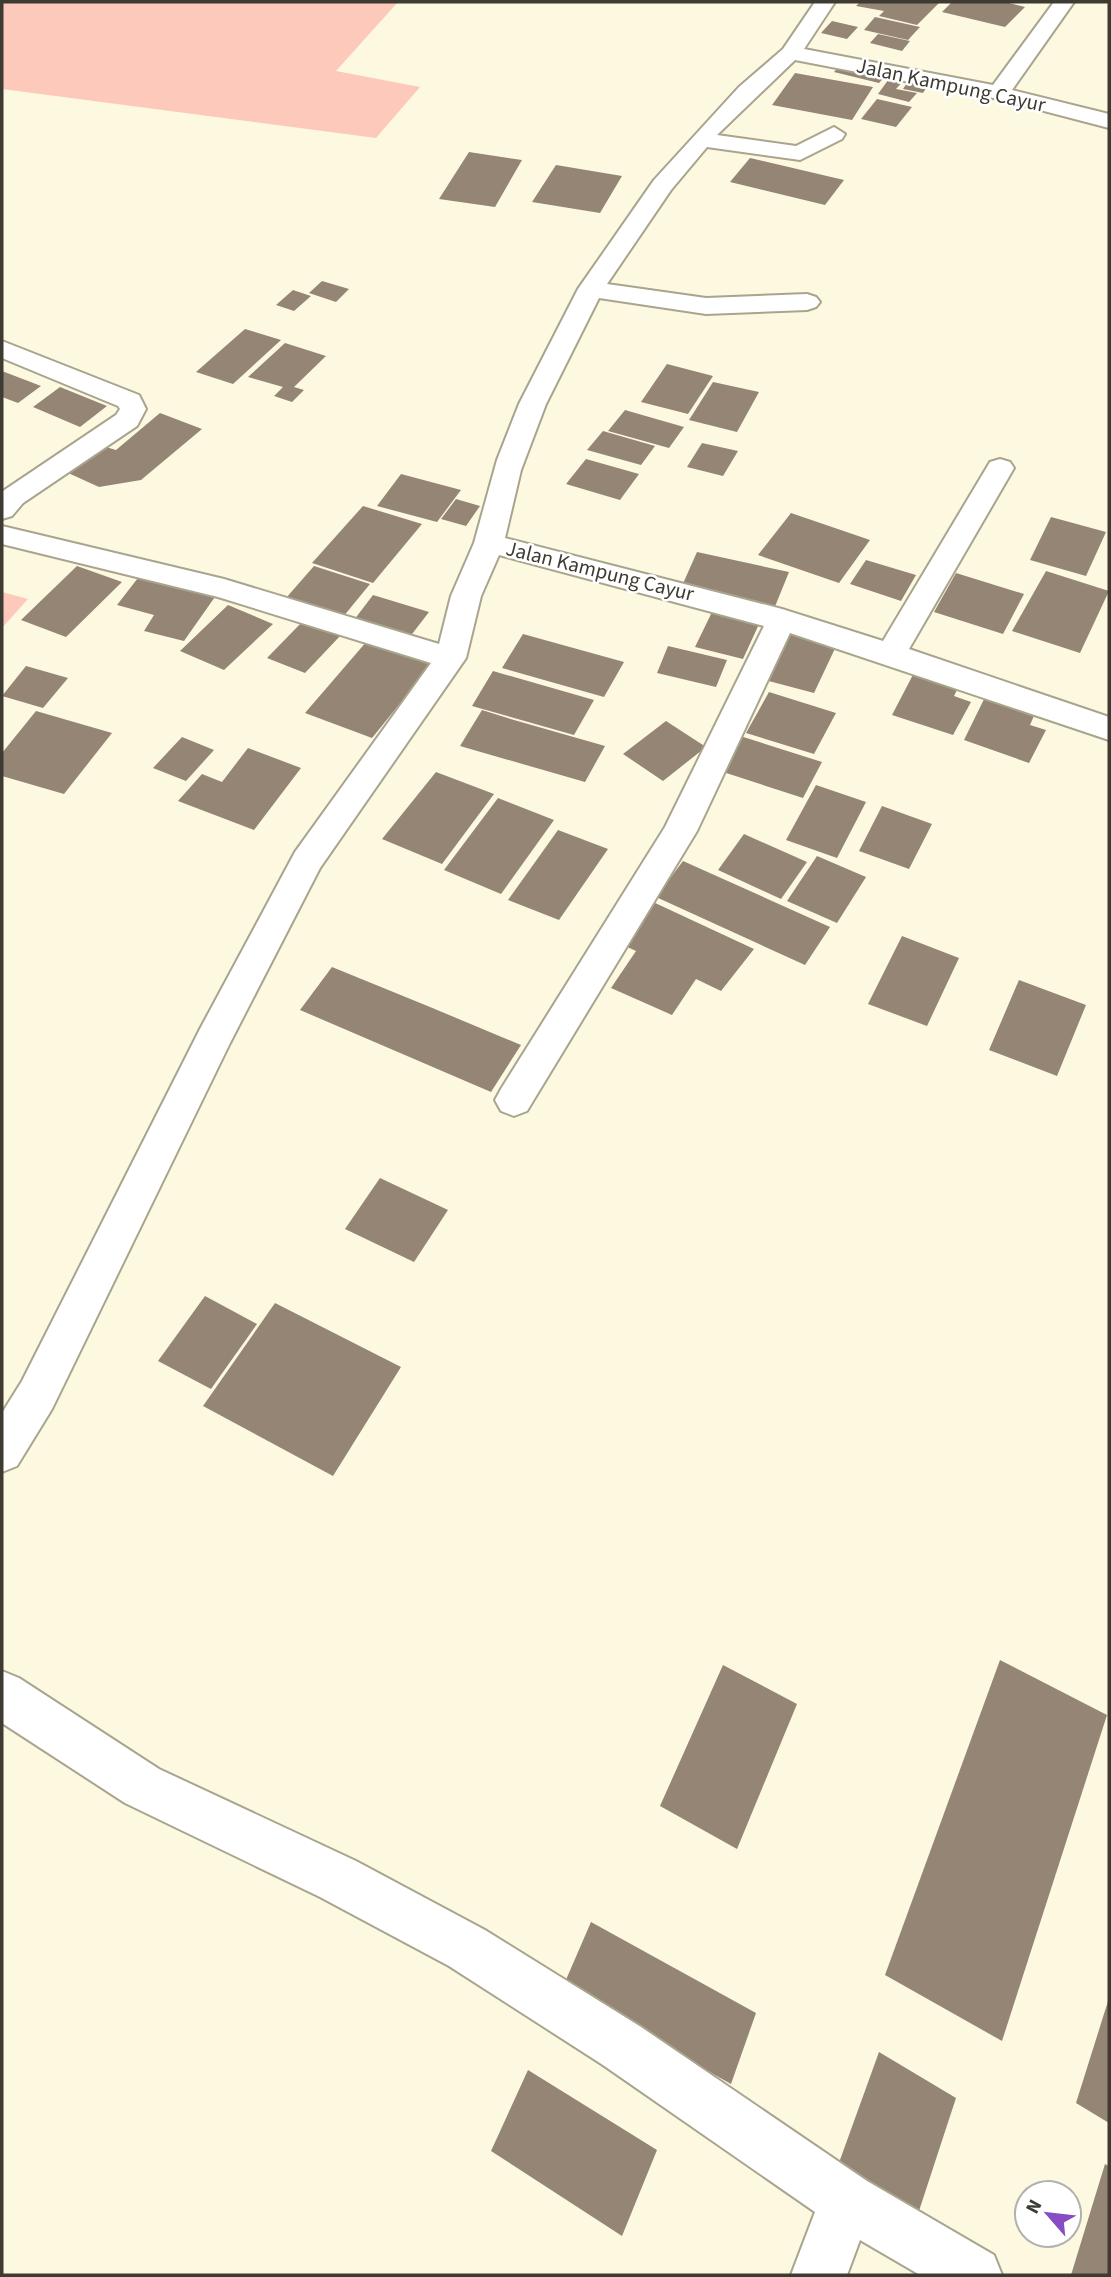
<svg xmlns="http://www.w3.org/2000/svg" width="1111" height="2277" font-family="'Source Sans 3',sans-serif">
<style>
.green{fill:#fdc9ba}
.building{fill:#958574}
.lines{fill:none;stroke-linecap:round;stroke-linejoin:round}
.minor-casing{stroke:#a9a48e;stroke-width:4}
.minor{fill:#fff;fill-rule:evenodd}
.labels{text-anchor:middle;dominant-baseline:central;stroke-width:5;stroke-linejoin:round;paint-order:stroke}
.far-street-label{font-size:21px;fill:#3d3b32;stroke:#fff}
</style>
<rect width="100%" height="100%" fill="#fdf9e1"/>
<g class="green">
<polygon points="2,2 398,2 336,71 420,87 376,138 2,89"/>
<polygon points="2,592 28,599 2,628"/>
</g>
<g class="building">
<polygon points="860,2 940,2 917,25 879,16 884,11 856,6"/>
<polygon points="952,2 1005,2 1025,7 1005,27 942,12"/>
<polygon points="875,17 920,27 908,40 864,30"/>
<polygon points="832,21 858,27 847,39 821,33"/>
<polygon points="878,34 910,41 902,51 870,43"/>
<polygon points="843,62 889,72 879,83 834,72"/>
<polygon points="795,73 873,87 852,120 772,105"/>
<polygon points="891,76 905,79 896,89 917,93 909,102 878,94"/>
<polygon points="911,77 931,80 923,93 903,89"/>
<polygon points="877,99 912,107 896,127 861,119"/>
<polygon points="469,152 522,160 495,207 439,199"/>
<polygon points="750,158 844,180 825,205 730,182"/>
<polygon points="556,165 622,176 600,213 532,202"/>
<polygon points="322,281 349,289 336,302 309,293"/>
<polygon points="293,290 311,296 294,311 276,305"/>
<polygon points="245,329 281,340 233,384 196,372"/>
<polygon points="285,343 326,356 294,387 304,390 292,402 274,396 283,387 248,377"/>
<polygon points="667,364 713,376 688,414 641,402"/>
<polygon points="2,371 41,386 18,403 2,397"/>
<polygon points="713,382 759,392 737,432 689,420"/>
<polygon points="60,387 107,406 80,427 33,407"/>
<polygon points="625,410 684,427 669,448 608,431"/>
<polygon points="160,413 202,429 141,480 99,487 66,472 99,445 116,450"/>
<polygon points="603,431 655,446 641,465 587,450"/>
<polygon points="702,443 738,451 723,476 687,467"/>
<polygon points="586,459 639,474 620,500 566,484"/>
<polygon points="401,474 461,490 437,522 377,506"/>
<polygon points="456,499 480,506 466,526 441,519"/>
<polygon points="363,506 422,524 373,583 312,563"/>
<polygon points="791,513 870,540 839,583 758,555"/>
<polygon points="1051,517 1106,532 1086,576 1030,560"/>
<polygon points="697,552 789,572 774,609 681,588"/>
<polygon points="866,560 916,575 901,601 850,584"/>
<polygon points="77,566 122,582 66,637 21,620"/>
<polygon points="314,566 370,584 343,617 286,598"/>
<polygon points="1046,571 1109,591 1080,653 1012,631"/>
<polygon points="956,573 1024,594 1003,634 934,612"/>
<polygon points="141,574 217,594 184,641 144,631 154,615 117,605"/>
<polygon points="373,595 429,612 409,638 354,620"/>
<polygon points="228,605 273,624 224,670 180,651"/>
<polygon points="713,610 760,622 743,659 695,647"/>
<polygon points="303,621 341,635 305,673 267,658"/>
<polygon points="785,627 839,640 814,693 761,679"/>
<polygon points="523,634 624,662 604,697 502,668"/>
<polygon points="367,641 432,664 372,738 305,713"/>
<polygon points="668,646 727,660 716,687 657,673"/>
<polygon points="26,666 68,678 43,708 2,696"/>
<polygon points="917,667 962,680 954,696 971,702 953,735 892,715"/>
<polygon points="493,671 594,700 574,735 472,706"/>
<polygon points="989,689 1039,704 1030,725 1046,730 1029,763 964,740"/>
<polygon points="769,692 836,713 814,754 746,733"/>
<polygon points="482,710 514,720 605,746 585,782 460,746"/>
<polygon points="36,711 112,733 64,794 2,776 2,753"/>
<polygon points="666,721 706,747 663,781 623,754"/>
<polygon points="737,735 822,762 803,798 717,770"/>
<polygon points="182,737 214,750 186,781 153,768"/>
<polygon points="248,748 301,768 254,830 178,801 202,774 222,782"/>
<polygon points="436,772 494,794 442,864 382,839"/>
<polygon points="816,785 866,802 837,858 786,840"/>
<polygon points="498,798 554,820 501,894 444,870"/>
<polygon points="882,806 932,824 909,869 859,851"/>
<polygon points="558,830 608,849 559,920 508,900"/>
<polygon points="744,834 807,862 781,899 718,870"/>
<polygon points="817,856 866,877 837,923 787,901"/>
<polygon points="683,861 830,927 805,965 656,897"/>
<polygon points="653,902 754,949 721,991 696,979 672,1015 611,988 636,951 621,944"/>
<polygon points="902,936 959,958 927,1026 868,1004"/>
<polygon points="332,967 430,1007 521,1045 491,1092 300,1010"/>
<polygon points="1019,980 1086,1005 1057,1076 989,1050"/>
<polygon points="380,1178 448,1210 414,1262 345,1229"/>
<polygon points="205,1296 257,1324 211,1389 158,1361"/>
<polygon points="275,1303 401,1367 333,1476 203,1406"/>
<polygon points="1000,1660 1107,1715 1002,2041 885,1975"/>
<polygon points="723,1665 797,1704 737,1849 660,1806"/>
<polygon points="591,1922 756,2013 731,2084 562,1989"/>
<polygon points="1109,1998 1109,2123 1076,2103"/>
<polygon points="879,2052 956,2098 916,2220 836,2171"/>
<polygon points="528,2070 657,2150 622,2236 491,2151"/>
<polygon points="1105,2164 1109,2166 1109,2275 1071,2275"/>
</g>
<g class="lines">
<defs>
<g id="minor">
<polygon points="815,2 835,2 804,49 993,85 1054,2 1074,2 1012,90 1109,114 1109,128 998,99 795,60 717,135 796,146 834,127 845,134 842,139 800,160 707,147 671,190 607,284 706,298 807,294 816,297 820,302 816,307 807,310 706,314 599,298 546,404 521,470 505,538 782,609 883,641 990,462 1000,459 1010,462 1014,468 909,649 1109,717 1109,740 790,633 697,831 527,1111 514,1116 501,1111 495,1100 501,1089 665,827 764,626 499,555 481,596 466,658 320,868 230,1043 52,1409 17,1466 2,1472 2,1413 22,1381 200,1029 295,852 431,663 218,597 2,544 2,526 224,579 439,644 451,596 474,543 497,460 519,404 578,289 654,180 739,87 783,49"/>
<polygon points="2,341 139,395 146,409 137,426 23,503 12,516 2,519 3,491 116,415 120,409 118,406 2,358"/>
<polygon points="2,1671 19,1678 159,1769 356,1861 485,1930 641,2027 867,2181 994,2255 1002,2275 920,2275 860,2240 847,2275 791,2275 815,2212 603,2065 449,1966 320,1897 125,1803 2,1723"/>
</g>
</defs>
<use href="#minor" class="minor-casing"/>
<use href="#minor" class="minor"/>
</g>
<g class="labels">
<g class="far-street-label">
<text transform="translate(951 85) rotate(12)">Jalan Kampung Cayur</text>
<text transform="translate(600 571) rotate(14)">Jalan Kampung Cayur</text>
</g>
</g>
<rect width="1111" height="2277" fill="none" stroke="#3d3b32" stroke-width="7"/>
<g transform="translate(1048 2214) rotate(298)"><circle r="33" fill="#ffffff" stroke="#b1b1ad" stroke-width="2"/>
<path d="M0-5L12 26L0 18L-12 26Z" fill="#874dc4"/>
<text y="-10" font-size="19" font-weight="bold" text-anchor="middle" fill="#3d3b32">N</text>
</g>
</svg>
